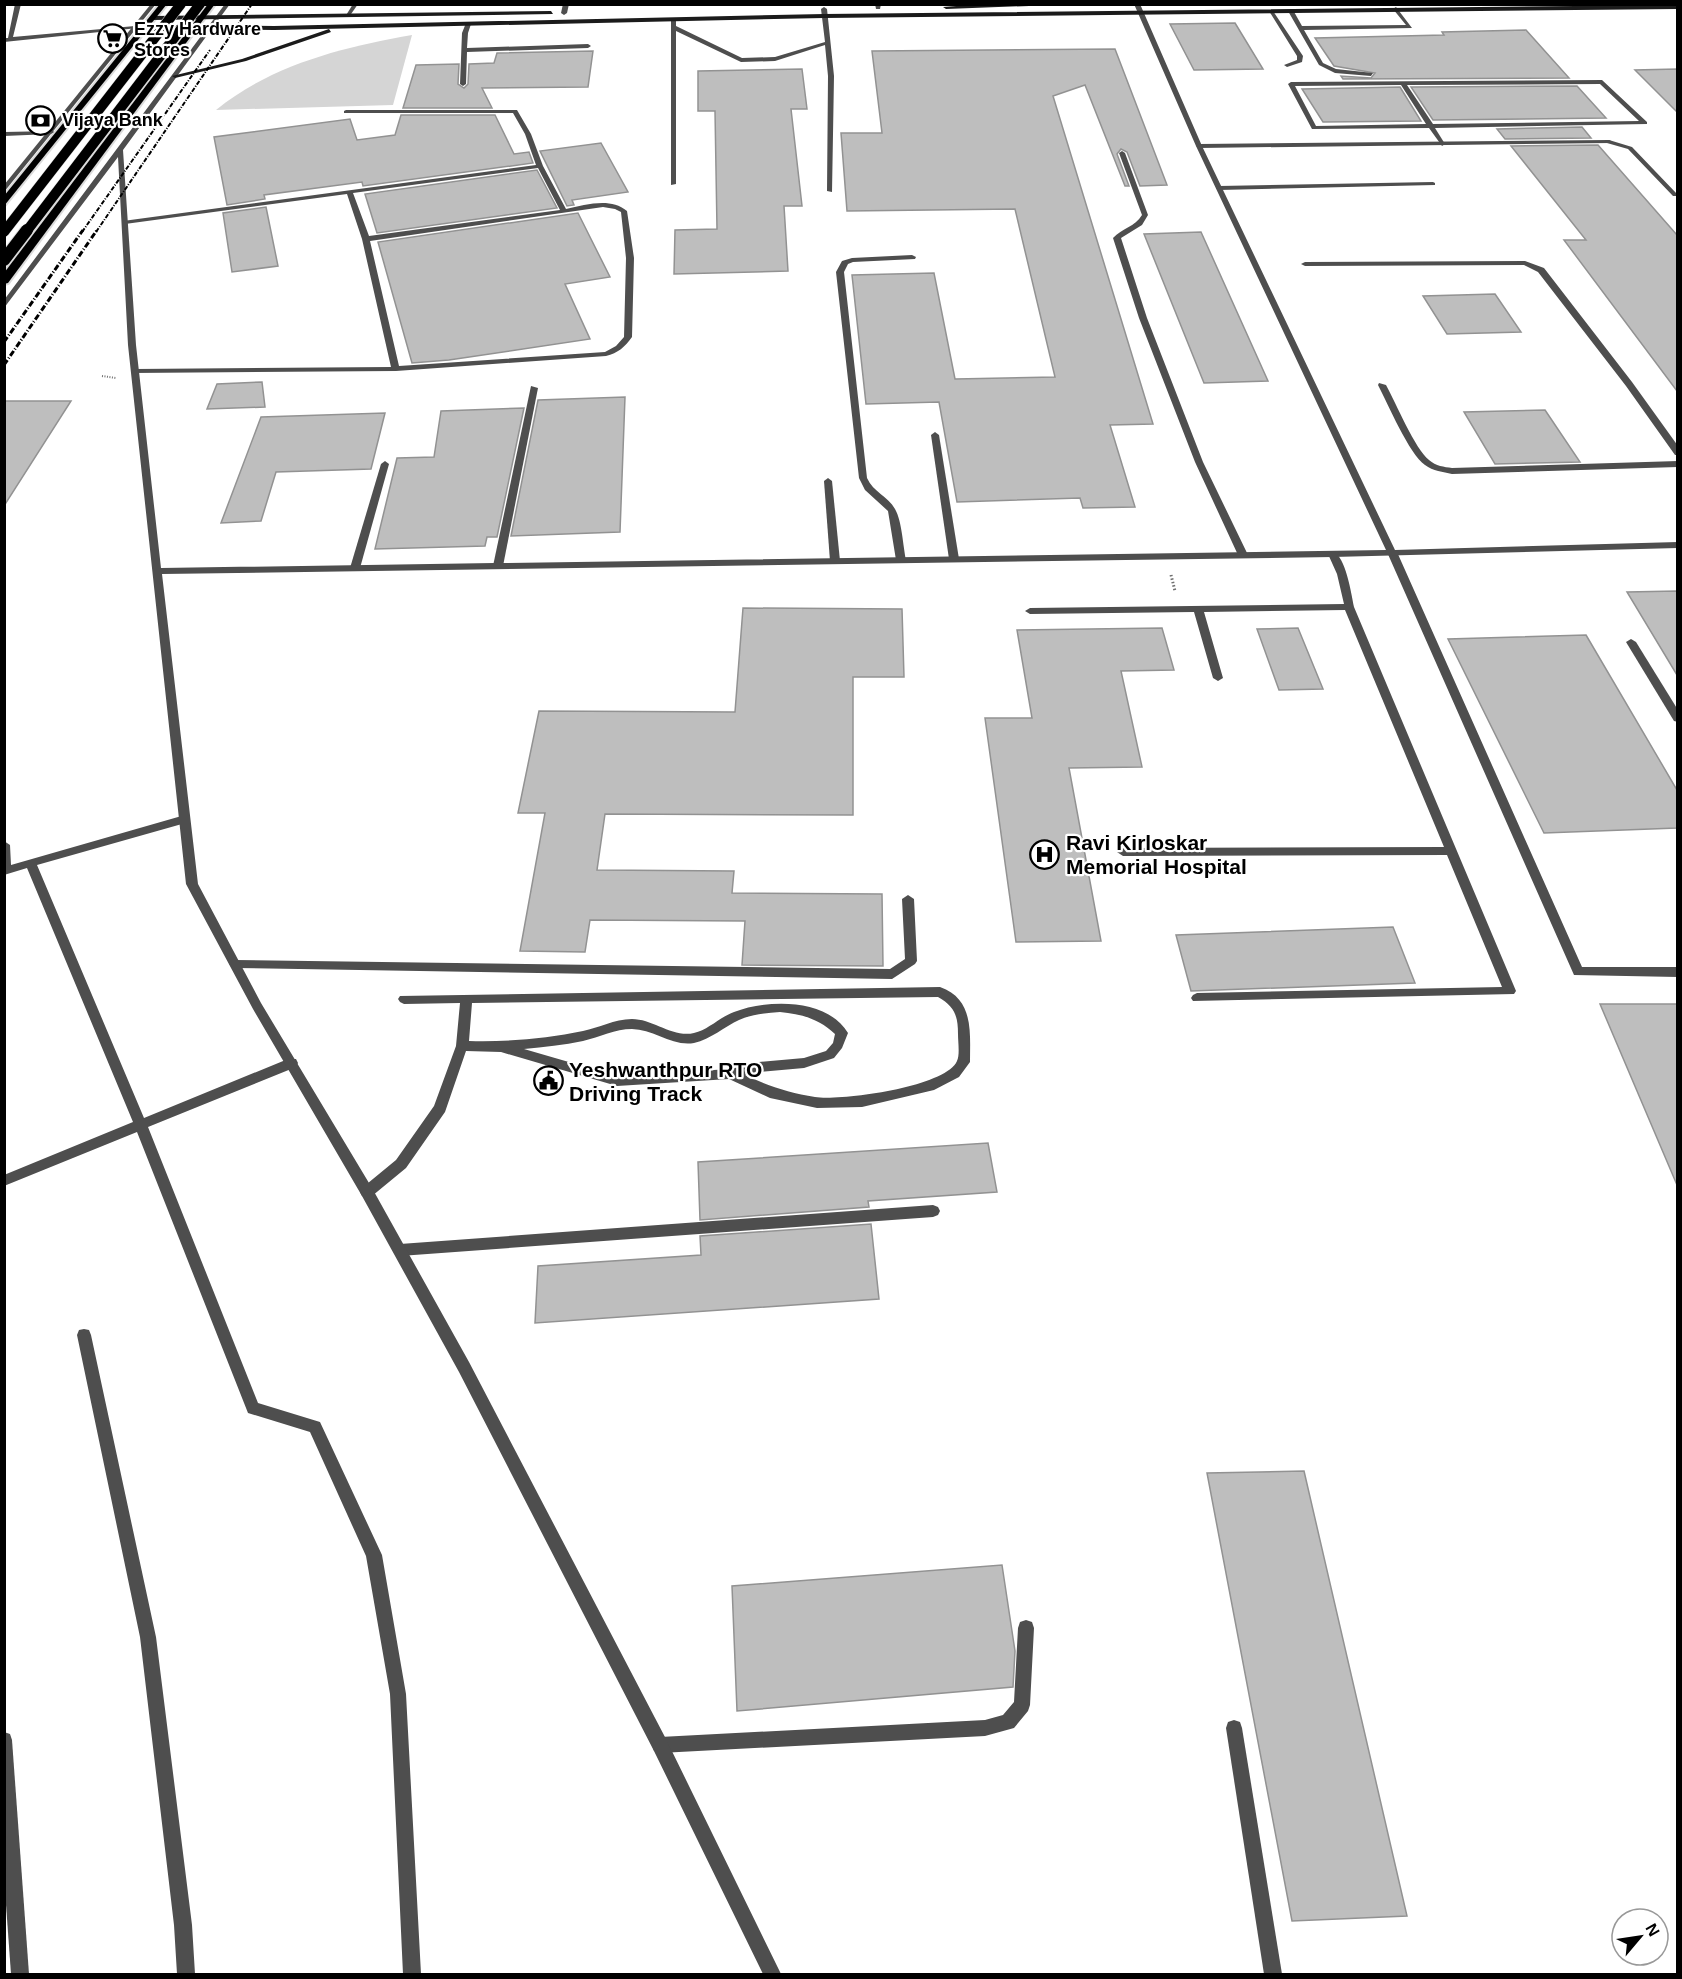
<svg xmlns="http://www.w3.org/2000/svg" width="1682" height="1979" font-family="Helvetica,sans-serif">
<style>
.green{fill:#d5d5d5}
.building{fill:#bebebe;stroke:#929292;stroke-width:1.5}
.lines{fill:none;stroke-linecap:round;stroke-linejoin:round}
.trunk-casing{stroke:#dbdbdb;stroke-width:4}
.path-far1{stroke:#707070;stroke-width:2;stroke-dasharray:1 1.5;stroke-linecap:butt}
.path{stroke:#707070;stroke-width:3;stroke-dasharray:1.5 2;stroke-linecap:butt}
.service{fill:#4e4e4e;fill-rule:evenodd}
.minor{fill:#4e4e4e;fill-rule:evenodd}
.tertiary{fill:#4e4e4e;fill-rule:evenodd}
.secondary{fill:#1b1b1b;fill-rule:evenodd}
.trunk{fill:#000;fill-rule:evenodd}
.rail-far1{stroke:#000;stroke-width:2;stroke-dasharray:4.5 1.5 1 1.5;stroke-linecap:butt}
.rail{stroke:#000;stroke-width:3;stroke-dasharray:6 2 1 2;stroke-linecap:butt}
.motorway-bridge-far1-casing{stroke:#dbdbdb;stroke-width:11;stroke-linecap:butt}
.motorway-bridge-casing{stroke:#dbdbdb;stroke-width:14;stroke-linecap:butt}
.motorway-bridge-far1{stroke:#000;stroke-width:10}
.motorway-bridge{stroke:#000;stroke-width:12}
.labels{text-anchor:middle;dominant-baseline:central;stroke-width:4.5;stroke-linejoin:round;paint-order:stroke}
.far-poi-label{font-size:18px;font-weight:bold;fill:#000;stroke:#fff;text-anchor:start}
.poi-label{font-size:21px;font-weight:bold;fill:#000;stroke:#fff;text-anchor:start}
</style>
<rect width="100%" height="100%" fill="#fff"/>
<path class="green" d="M412 35 393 105 216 110C271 65 343 47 412 35Z"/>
<g class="building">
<polygon points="1235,23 1263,69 1194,70 1170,24"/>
<polygon points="1526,30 1569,78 1343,79 1341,76 1371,78 1375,73 1334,66 1315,38 1444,35 1442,32"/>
<polygon points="1115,49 1167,185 1140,186 1127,152 1121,149 1117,154 1129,186 1125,186 1085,85 1053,96 1153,424 1110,425 1135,507 1083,508 1080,498 957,502 939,402 866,404 852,275 934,273 955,379 1055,377 1015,209 847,211 841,133 882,133 872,51"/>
<polygon points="593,51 588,87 482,88 492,108 403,108 416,65 459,64 458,84 464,88 468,84 469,64 494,63 497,53"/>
<polygon points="802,69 807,109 791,109 802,206 784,206 788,271 674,274 675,230 717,229 715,111 698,111 698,71"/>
<polygon points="1677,69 1677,112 1635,70"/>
<polygon points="1577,86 1606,118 1433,120 1411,87"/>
<polygon points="1400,87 1421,121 1323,122 1302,89"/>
<polygon points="401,115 495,115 514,154 529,152 533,163 363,186 362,182 264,195 265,199 227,205 214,137 350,119 357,140 395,135"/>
<polygon points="1582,127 1591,138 1505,139 1497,129"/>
<polygon points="601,143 628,192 572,200 574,205 567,206 540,151"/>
<polygon points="1598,145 1677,235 1677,391 1564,240 1586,240 1511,146"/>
<polygon points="537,170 557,208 377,233 365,194"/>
<polygon points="266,207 278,266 232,272 223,213"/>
<polygon points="578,213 610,277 565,284 590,339 449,360 412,363 378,242"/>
<polygon points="1201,232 1268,381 1204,383 1144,234"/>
<polygon points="1495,294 1521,332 1447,334 1423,296"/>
<polygon points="262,382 265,407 207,409 217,384"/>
<polygon points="625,397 620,532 511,536 538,400"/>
<polygon points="4,401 71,401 4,506"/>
<polygon points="524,408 497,537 487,537 485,546 375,549 397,458 434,457 441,411"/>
<polygon points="1545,410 1580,462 1495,464 1464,412"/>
<polygon points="385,413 371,469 276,472 261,521 221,523 261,417"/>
<polygon points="1677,591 1677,675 1627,592"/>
<polygon points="743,608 902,609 904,677 853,677 853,815 605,814 597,870 734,871 732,893 882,894 883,966 742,965 745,921 590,920 585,952 520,951 545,813 518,813 539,711 735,712"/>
<polygon points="1162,628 1174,670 1121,671 1142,767 1069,768 1101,941 1016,942 985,718 1032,718 1017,630"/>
<polygon points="1298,628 1323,689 1279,690 1257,629"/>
<polygon points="1586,635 1677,790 1677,828 1544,833 1448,639"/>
<polygon points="1393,927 1415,983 1191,991 1176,935"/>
<polygon points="1600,1004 1677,1004 1677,1185"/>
<polygon points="988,1143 997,1192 868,1201 869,1207 700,1220 698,1162"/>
<polygon points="871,1224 879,1299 535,1323 538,1266 701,1255 700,1236"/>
<polygon points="1304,1471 1407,1916 1292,1921 1207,1473"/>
<polygon points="1002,1565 1015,1651 1013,1687 737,1711 732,1586"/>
</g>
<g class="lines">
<defs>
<g id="trunk">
<polygon points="160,4 167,4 4,206 4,196"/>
<polygon points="208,4 215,4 8,283 4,284 4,273"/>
</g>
</defs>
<use href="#trunk" class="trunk-casing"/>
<polyline class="path-far1" points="102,376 116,378"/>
<polyline class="path" points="1171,575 1175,591"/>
<g class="service">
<polygon points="15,4 21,4 13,37 135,26 138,28 4,42 4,38 8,38"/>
<polygon points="353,4 358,4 349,17 345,17"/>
<polygon points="563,4 569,4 567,13 564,15 561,13"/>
<polygon points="875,4 881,4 880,9 876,9"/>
<polygon points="824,7 827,9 834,76 832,192 827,191 828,76 825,45 775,61 741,62 676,31 676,184 671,185 671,18 676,19 676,26 742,58 775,57 825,42 821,9"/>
<polygon points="1396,7 1412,28 1304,30 1323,63 1336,69 1373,73 1371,76 1335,73 1319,65 1288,11 1293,10 1302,26 1406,25 1393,9"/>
<polygon points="1269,11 1273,11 1303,56 1302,62 1287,67 1284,65 1297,60 1297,56"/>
<polygon points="466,23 471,24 468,33 467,48 588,44 591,46 588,48 467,52 466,84 463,86 460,84 462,33"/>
<path d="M1602 80 1647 122V124L1435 128 1445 144 1442 146 1429 128 1312 129 1288 84 1291 82ZM1600 84 1639 121 1433 124 1407 85ZM1401 85 1426 124 1316 126 1295 86Z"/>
<path d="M346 110H517L531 134 543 166 566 209C586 205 610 197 627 211L634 258 632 337C625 347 618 353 606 356L396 371 132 373 131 371 135 369 391 367 362 239 347 194 125 224 122 222 123 221 536 165 525 134 513 113H344V111ZM538 168 560 210 369 236 353 193ZM603 207 615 209 621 212 626 258 624 337 616 346 605 352 399 366 370 241Z"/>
<polygon points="53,131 54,132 51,134 4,136 4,132"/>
<polygon points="1609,140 1632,147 1677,194 1677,196 1673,196 1628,149 1607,143 1607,141"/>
<path d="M1122 151 1125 153 1148 215 1142 225 1121 238 1147 318 1203 462 1248 555 1246 557H1240L1238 555 1195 462 1139 318 1113 238C1122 228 1135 227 1142 215L1119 153Z"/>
<polygon points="1433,182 1435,183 1435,185 1219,190 1216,188 1219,186"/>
<path d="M912 255 916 257 915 259 853 262 848 264 844 272 867 478C873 492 888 496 895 509 902 521 903 546 906 560L901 563 896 560 888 511 865 490 859 478 836 272 842 261 852 258Z"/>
<polygon points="1525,261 1544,268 1632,382 1678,446 1678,455 1675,455 1626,386 1538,272 1524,265 1305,266 1301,264 1305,262"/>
<path d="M1379 383 1386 385C1396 403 1415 449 1429 460 1436 466 1444 467 1452 468L1678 461V467L1452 474C1443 472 1433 471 1425 465 1409 454 1388 404 1378 385Z"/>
<polygon points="531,386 538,388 503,566 498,569 493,566"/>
<polygon points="935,432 939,435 959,559 954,562 949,559 931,435"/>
<polygon points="385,461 389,464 360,568 355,571 352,570 350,568 381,464"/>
<polygon points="828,478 832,481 840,561 835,564 830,561 824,481"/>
<polygon points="1392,549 1397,552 1582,967 1678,967 1678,977 1574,975 1387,552"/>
<path d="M1333 551C1346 558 1351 592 1354 607L1516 991 1514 994 1193 1001 1191 998 1193 995 1197 993 1502 987 1447 855 1123 856 1117 852 1123 848 1444 847 1345 610 1204 612 1223 678 1218 681 1213 678 1194 612 1030 614 1025 611 1030 608 1344 604 1337 574 1328 554Z"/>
<polygon points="1631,639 1636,642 1678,710 1678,722 1674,721 1626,642"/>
<polygon points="908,895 914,899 917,961 915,964 892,979 235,968 229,964 235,960 890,969 905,959 902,899"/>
<path d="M940 987C974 999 970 1032 970 1062L959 1077 934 1090 862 1107 817 1108 770 1098 729 1079 617 1086 501 1052 466 1051 445 1112 406 1168 372 1196 367 1198 362 1196 360 1192 362 1188 396 1160 434 1106 456 1046 460 1003 404 1004 400 1002 398 999 400 996ZM938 997C954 1006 958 1015 958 1034 958 1042 960 1055 957 1061 946 1087 841 1101 815 1097 790 1093 768 1086 745 1075L759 1072 804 1068 834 1058 842 1048 848 1033C827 998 768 999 734 1012 720 1017 708 1030 694 1033 673 1038 653 1019 632 1019 614 1019 599 1028 583 1031 546 1039 506 1042 469 1041L472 1003ZM780 1012C802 1014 819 1019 835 1034L833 1043 826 1051 804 1058 759 1062 730 1069 617 1076 524 1049C544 1047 564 1045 583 1041 600 1037 615 1029 632 1029 653 1029 673 1047 694 1043 711 1039 724 1027 739 1020 752 1014 766 1013 780 1012Z"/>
<polygon points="933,1205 938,1207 940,1211 938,1215 933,1217 400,1256 395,1254 393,1250 395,1246 400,1244"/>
<polygon points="1026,1620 1032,1622 1034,1628 1030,1705 1028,1711 1014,1728 985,1736 660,1753 654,1751 652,1745 654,1739 660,1737 985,1720 1003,1715 1014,1702 1018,1628 1020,1622"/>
<polygon points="1234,1720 1240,1722 1242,1728 1282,1974 1264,1974 1226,1728 1228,1722"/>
</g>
<g class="minor">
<polygon points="1609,140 1611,141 1611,143 1199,148 1196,146 1199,144"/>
<polygon points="185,815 189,816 190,819 189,822 37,865 144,1118 288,1059 296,1059 298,1063 296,1067 148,1127 258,1403 320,1422 382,1555 406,1694 421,1974 403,1974 390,1694 366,1556 310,1432 248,1413 137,1132 4,1186 4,1175 133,1122 27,868 4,875 4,841 10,845 11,865"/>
<polygon points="84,1329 89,1330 91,1335 156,1637 192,1925 195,1974 177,1974 174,1925 140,1637 77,1335 79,1330"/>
<polygon points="4,1732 10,1734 12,1740 29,1974 11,1974 4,1877"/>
</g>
<g class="tertiary">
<polygon points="151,4 156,4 4,192 4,185"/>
<polygon points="225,4 230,4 123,150 136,345 161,568 1386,550 1196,146 1134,4 1140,4 1202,146 1395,550 1678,542 1678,548 1333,557 162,574 198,884 261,1003 372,1188 469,1362 666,1739 781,1974 763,1974 654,1751 459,1372 362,1196 253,1009 186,884 128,345 118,157 4,308 4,300"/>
</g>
<g class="secondary">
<polygon points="983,4 1082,4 946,9 943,7"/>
<polygon points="1678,5 1678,9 824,18 274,30 145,29 142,27 145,25 274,26 824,14"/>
<polygon points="551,11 553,14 153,20 150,18 153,16"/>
<polygon points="329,29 331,32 246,61 175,78 172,76 242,59"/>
</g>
<use href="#trunk" class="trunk"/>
<g class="rail-far1">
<polyline points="82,232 210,50"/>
<polyline points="96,232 252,4"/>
</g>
<g class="rail">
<polyline points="4,342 83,230"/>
<polyline points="4,365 97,230"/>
</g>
<defs>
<g id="motorway-bridge-far1">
<polyline points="4,232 181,4"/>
<polyline points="26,232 200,4"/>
</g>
<polyline id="motorway-bridge" points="4,260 27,230"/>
</defs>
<use href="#motorway-bridge-far1" class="motorway-bridge-far1-casing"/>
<use href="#motorway-bridge" class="motorway-bridge-casing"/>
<use href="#motorway-bridge-far1" class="motorway-bridge-far1"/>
<use href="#motorway-bridge" class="motorway-bridge"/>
</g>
<defs>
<symbol id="supermarket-ring" viewBox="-11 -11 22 22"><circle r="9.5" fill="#fff" stroke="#000" stroke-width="1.5"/><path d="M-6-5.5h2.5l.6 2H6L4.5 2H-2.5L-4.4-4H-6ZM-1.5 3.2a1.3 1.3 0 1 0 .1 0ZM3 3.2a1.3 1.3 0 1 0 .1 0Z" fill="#000"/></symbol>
<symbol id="bank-ring" viewBox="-11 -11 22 22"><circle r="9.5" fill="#fff" stroke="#000" stroke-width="1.5"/><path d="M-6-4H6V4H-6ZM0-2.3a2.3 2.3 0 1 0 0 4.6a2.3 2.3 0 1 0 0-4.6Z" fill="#000"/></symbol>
<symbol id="hospital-ring" viewBox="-11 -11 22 22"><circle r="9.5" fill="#fff" stroke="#000" stroke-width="1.5"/><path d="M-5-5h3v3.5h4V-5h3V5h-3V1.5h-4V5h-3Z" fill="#000"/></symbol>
<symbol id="civic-ring" viewBox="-11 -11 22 22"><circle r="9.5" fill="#fff" stroke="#000" stroke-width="1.5"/><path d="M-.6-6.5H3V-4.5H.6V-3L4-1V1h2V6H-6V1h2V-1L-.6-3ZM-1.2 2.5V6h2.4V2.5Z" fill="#000"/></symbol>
</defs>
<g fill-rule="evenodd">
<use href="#supermarket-ring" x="96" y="22" width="33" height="33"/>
<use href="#bank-ring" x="24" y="104" width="33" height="33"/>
<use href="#hospital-ring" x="1028" y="838" width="33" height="33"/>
<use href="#civic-ring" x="532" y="1064" width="33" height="33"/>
</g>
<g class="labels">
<g class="far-poi-label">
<text x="134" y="29">Ezzy Hardware<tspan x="134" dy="21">Stores</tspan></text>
<text x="62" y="120">Vijaya Bank</text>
</g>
<g class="poi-label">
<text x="1066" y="842">Ravi Kirloskar<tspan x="1066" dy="24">Memorial Hospital</tspan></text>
<text x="569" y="1069">Yeshwanthpur RTO<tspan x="569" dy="24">Driving Track</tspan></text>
</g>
</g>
<rect width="1682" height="1979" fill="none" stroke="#000000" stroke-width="12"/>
<g transform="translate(1640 1937) rotate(61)"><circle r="28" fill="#ffffff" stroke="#999999" stroke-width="1.5"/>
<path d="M0-4.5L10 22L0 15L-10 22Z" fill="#000000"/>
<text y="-9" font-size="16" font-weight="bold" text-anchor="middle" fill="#000000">N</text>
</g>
</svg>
